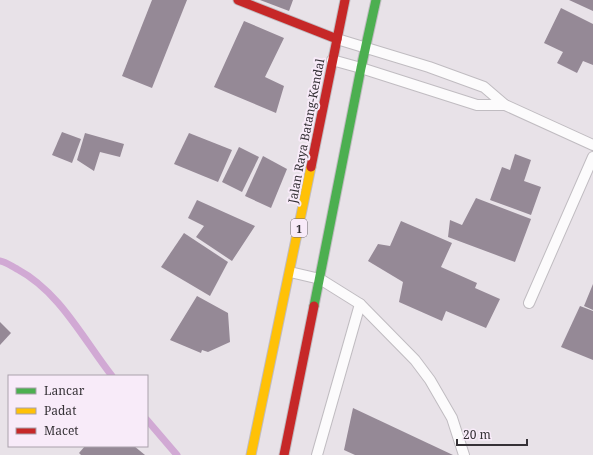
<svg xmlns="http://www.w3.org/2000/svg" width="593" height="455" font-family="'Noto Serif',serif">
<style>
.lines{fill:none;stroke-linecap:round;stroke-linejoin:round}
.stream{stroke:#d1a9d4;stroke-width:7}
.building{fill:#958996}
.lane-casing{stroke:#c0bcc1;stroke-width:12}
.fast-casing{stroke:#c0bcc1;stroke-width:11}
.slow-casing{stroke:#c0bcc1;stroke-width:11}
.jam-casing{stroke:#c0bcc1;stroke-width:11}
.lane{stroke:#fcfbfc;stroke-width:10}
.fast{stroke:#4caf50;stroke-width:9}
.slow{stroke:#ffc107;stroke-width:9}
.jam{stroke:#c62828;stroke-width:9}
.labels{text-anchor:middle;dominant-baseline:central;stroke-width:4;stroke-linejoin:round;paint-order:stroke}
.shield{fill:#f8ebf9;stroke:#706970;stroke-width:1}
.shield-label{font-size:11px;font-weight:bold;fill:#353136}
.street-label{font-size:12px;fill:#353136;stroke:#f8ebf9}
</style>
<rect width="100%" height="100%" fill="#e8e2e8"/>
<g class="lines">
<g class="stream">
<path d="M0 261C6 262 11 266 17 269 60 292 83 339 112 376"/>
<polyline points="147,420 177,455"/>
</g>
</g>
<g class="building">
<polygon points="152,0 187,0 152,88 122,76"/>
<polygon points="260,0 293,0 289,11"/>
<polygon points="569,0 593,0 593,11"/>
<polygon points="561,8 593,24 593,65 583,61 577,73 557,63 563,52 544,43"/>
<polygon points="244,21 284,38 265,77 284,86 276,113 214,87"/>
<polygon points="62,132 81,139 72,163 52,155"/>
<polygon points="85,133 124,144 120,157 100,152 94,171 77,160"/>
<polygon points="189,133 232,150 218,182 174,164"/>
<polygon points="239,147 259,157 242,192 222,182"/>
<polygon points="515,154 531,160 524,181 541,187 531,215 490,200 502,167 510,170"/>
<polygon points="263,156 287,169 271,208 245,196"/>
<polygon points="476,198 531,219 515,262 448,237 450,220 462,225"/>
<polygon points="197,200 255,226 232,261 196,237 204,226 188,218"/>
<polygon points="401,221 452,243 441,267 477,283 475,288 500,299 486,328 446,311 442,321 399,302 403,282 368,261 378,244 390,246"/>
<polygon points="184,233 228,262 210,296 161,267"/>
<polygon points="593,284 593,310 584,306"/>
<polygon points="197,296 228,313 230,342 208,352 202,350 201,353 170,340"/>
<polygon points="580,306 593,311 593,360 561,347"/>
<polygon points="0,322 11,333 0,345"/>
<polygon points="353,408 453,455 355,455 344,450"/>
<polygon points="85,446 134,446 145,455 81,455 79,453"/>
</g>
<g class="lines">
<defs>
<g id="lane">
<polyline points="337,39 429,67 484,87 505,105 593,145"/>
<polyline points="332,60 361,68 477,105 505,105"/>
<polyline points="290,272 320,279 360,304 415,360 430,380 452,418 464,455"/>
<polyline points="529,303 593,157"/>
<polyline points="317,455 360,304"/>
</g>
<polyline id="fast" points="314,306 361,68 376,0"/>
<polyline id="slow" points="251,455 311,167"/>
<g id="jam">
<polyline points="238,0 337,39"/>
<polyline points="311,167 345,0"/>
<polyline points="284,455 314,306"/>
</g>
</defs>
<use href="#lane" class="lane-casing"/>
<use href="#fast" class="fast-casing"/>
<use href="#slow" class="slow-casing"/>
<use href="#jam" class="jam-casing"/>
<use href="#lane" class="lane"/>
<use href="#fast" class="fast"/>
<use href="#slow" class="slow"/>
<use href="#jam" class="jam"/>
</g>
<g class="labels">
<rect class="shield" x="291" y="219" width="16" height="18" rx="3"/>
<g class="shield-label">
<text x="299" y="228">1</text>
</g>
<g class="street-label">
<text transform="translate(306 131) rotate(-79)">Jalan Raya Batang-Kendal</text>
</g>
</g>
<rect x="8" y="375" width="140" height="72" fill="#f8ebf9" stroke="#aaa1ab"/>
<rect x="16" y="388" width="20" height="6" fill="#4caf50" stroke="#aaa1ab"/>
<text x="44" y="395" font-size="12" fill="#353136">Lancar</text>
<rect x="16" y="408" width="20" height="6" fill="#ffc107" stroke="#aaa1ab"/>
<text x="44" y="415" font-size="12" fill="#353136">Padat</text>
<rect x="16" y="428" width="20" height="6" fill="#c62828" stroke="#aaa1ab"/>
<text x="44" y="435" font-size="12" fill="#353136">Macet</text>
<path d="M457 439v6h70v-6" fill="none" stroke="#353136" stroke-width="2"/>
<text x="463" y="439" font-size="12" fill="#353136" stroke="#f8ebf9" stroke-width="3" paint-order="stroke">20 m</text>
</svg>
